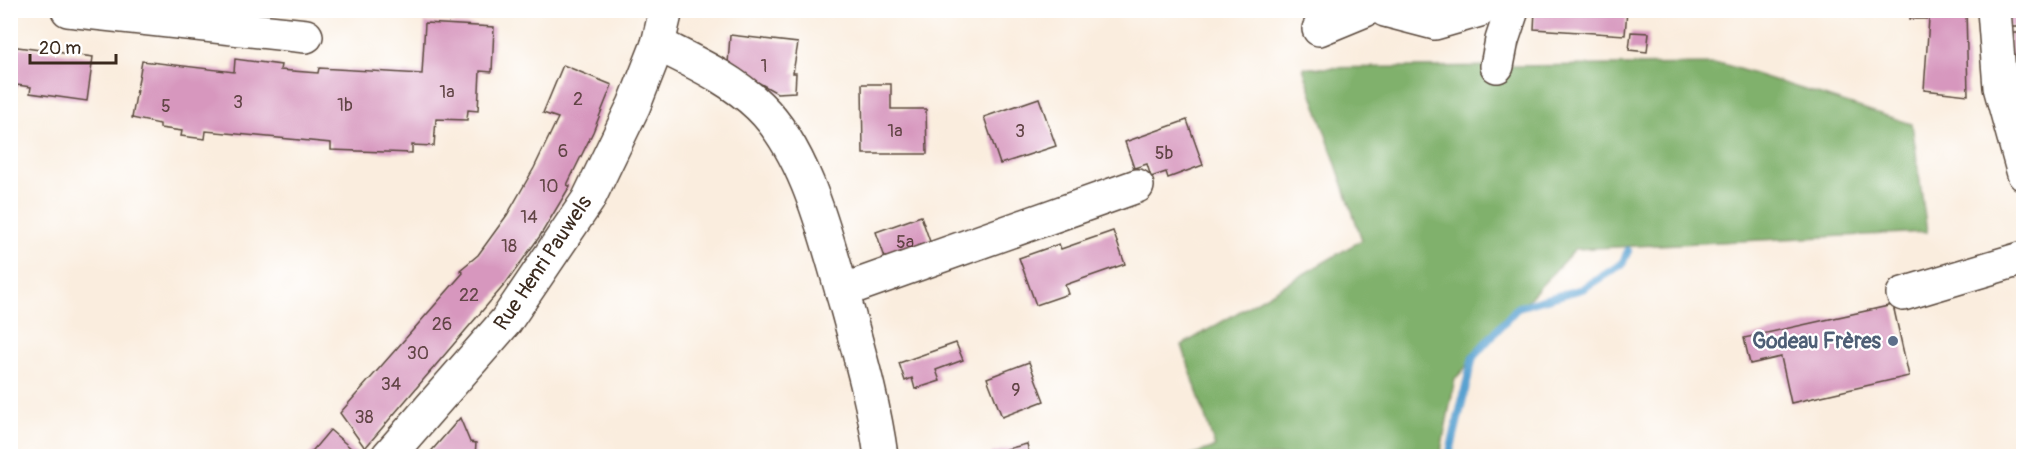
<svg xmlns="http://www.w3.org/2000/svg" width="2034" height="467" font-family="Pangolin,sans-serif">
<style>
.forest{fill:#80b16c;stroke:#5e6e45;stroke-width:1.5}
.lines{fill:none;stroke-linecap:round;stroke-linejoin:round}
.stream{stroke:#59a1d0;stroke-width:8}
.building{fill:#d797be}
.minor-casing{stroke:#58473b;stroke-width:36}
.major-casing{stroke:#58473b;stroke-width:36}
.minor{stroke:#fff;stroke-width:33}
.major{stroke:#fff;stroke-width:33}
.service-dot{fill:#5c6f8a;stroke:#fff;stroke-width:2}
.labels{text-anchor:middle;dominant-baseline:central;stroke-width:4.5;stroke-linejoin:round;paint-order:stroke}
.number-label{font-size:18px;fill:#624546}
.street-label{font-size:21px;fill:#3b2a1e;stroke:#fff}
.service-label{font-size:21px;font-weight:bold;fill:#4e5e75;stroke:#fff;text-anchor:end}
</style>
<rect width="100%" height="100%" fill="#fff"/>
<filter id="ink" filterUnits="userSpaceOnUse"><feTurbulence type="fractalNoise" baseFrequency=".0167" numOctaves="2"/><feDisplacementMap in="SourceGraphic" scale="12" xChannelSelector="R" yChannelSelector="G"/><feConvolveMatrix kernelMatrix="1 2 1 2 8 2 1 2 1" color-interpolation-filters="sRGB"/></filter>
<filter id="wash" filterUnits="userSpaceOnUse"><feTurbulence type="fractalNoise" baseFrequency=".008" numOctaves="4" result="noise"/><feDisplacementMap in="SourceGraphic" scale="24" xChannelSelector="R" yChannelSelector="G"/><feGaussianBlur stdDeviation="1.35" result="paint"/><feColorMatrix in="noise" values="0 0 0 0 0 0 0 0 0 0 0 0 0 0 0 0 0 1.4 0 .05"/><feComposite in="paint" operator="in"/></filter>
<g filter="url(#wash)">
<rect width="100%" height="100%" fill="#faedde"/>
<polygon class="forest" points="1723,64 1912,124 1927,232 1575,249 1455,379 1440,456 1188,456 1215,447 1182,345 1362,240 1303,68"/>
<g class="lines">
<polyline class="stream" points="1449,456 1473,357 1518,307 1582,289 1622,264 1628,251"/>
</g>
<g id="blocks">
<g class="building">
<polygon points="1535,10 1627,10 1625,35 1534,29"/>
<polygon points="1910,10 1966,10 1968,95 1924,90 1929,19 1910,19"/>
<rect x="2008" y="10" width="16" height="17"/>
<polygon points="425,23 494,27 492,72 480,71 478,111 468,110 467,120 436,119 434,146 412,145 412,153 331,150 331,143 206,131 205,139 181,136 182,131 160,128 160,124 132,118 142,61 234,72 235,59 281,65 280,70 318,73 319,68 422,74"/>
<polygon points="1631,32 1649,33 1647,52 1629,50"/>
<polygon points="2009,33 2024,33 2024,61 2010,63"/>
<polygon points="730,35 798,43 793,73 796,73 795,92 777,93 756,81 754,84 728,64"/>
<polygon points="10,46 93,57 87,101 30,93 31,87 17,85 16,91 10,90"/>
<polygon points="563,65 612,85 593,132 567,185 570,186 540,236 506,283 365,448 340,413 463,273 460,270 478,255 507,215 534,168 558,118 543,113"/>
<polygon points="862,84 891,84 891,109 926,109 927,154 863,154"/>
<polygon points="1039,98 1056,146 1000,164 984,117"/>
<polygon points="1187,120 1203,165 1168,178 1166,172 1151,177 1147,164 1134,168 1125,142"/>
<polygon points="921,216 934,253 889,269 876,232"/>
<polygon points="1113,231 1125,264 1065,285 1068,294 1036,305 1019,258 1059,244 1061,249"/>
<polygon points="1893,305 1909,376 1791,403 1781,357 1750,364 1744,338"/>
<polygon points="956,343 963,360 936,370 940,381 915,389 912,378 905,381 899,363"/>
<polygon points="1029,362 1044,401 1002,417 987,378"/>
<polygon points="460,418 470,442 476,443 475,456 427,456"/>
<polygon points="330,430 360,456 308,456"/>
<polygon points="1027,444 1030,456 992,456 991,453"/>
</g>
</g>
</g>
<g filter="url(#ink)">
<use href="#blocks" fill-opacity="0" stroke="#58473b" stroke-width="1.5"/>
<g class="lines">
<defs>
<g id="minor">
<polyline points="68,10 306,36"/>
<polyline points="1385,10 1435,23 1480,10"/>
<polyline points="1994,10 2000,87 2024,174"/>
<polyline points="1319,29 1365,10"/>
<path d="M658 44C693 62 730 78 759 106 808 153 827 242 846 305 860 356 874 404 881 456"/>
<polyline points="1497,66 1502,40 1512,10"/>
<polyline points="842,291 1137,186"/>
<polyline points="1903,294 2024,258"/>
</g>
<polyline id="major" points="388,456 506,321 588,200 634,105 658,44 666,10"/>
</defs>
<use href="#minor" class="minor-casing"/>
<use href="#major" class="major-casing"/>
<use href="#minor" class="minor"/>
<use href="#major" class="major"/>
</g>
</g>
<circle class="service-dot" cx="1893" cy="341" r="6"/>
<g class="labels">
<g class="number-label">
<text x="764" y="66">1</text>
<text x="447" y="92">1a</text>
<text x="578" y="99">2</text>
<text x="238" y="102">3</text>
<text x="345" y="105">1b</text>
<text x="166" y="106">5</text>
<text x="895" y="131">1a</text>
<text x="1020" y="131">3</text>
<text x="563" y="151">6</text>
<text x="1164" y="153">5b</text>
<text x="549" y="186">10</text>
<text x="529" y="217">14</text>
<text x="905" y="242">5a</text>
<text x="509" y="246">18</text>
<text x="469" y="295">22</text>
<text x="442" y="324">26</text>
<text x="418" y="353">30</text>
<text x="391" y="384">34</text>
<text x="1016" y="390">9</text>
<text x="364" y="417">38</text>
</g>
<g class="street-label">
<text transform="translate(543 263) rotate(-56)">Rue Henri Pauwels</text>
</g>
<g class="service-label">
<text x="1881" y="341">Godeau Frères</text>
</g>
</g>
<rect width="2034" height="467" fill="none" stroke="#fff" stroke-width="36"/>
<path d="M30 54v9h86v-9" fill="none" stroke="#3b2a1e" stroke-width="3"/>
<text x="39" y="54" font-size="18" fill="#3b2a1e" stroke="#ffffff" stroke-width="4.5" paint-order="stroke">20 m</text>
</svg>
